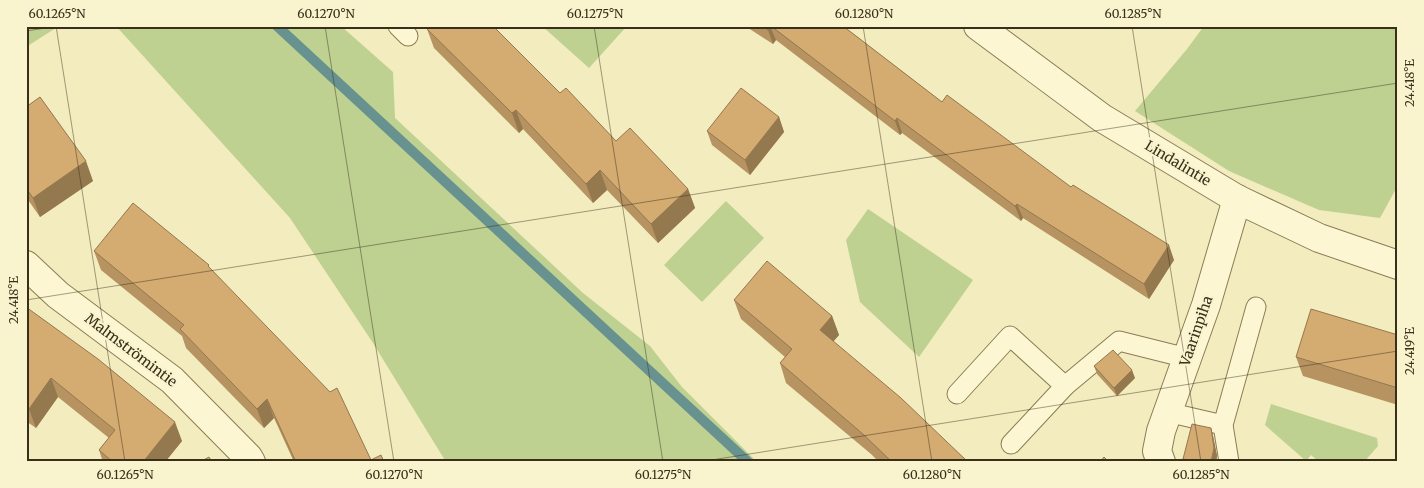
<svg xmlns="http://www.w3.org/2000/svg" width="1424" height="488" font-family="Merriweather,serif">
<style>
.green{fill:#bed191}
.lines{fill:none;stroke-linecap:round;stroke-linejoin:round}
.stream{stroke:#68928f;stroke-width:10}
.service-casing{stroke:#8c7c55;stroke-width:21}
.minor-casing{stroke:#8c7c55;stroke-width:30}
.tertiary-casing{stroke:#8c7c55;stroke-width:30}
.service{stroke:#fcf7d2;stroke-width:19}
.minor{stroke:#fcf7d2;stroke-width:28}
.tertiary{stroke:#fcf7d2;stroke-width:28}
.wall{fill:#b69360}
.shaded-wall{fill:#94784e}
.building{fill:#d4ab70;stroke:#94784e}
.ticks{fill:none;stroke:#3a2f1b;stroke-width:1;stroke-opacity:0.45}
.labels{text-anchor:middle;dominant-baseline:central;stroke-width:4.5;stroke-linejoin:round;paint-order:stroke}
.street-label{font-size:14px;fill:#3a2f1b;stroke:#f9f4ce}
.neatline{fill:none;stroke:#3a2f1b;stroke-width:2}
.ticks-label{font-size:12px;text-anchor:middle;fill:#3a2f1b}
</style>
<rect width="100%" height="100%" fill="#f2ecbe"/>
<g class="green">
<polygon points="26,26 59,26 26,47"/>
<polygon points="116,26 341,26 393,72 395,118 583,293 650,346 682,387 757,462 446,462 373,343 290,218"/>
<polygon points="542,26 627,26 589,68"/>
<polygon points="1204,26 1398,26 1398,185 1380,218 1319,210 1229,171 1135,111 1187,49"/>
<polygon points="726,201 764,238 702,302 664,265"/>
<polygon points="868,209 973,280 919,357 860,302 846,240"/>
<polygon points="1271,404 1377,438 1378,446 1364,462 1319,462 1311,455 1306,461 1265,425"/>
</g>
<g class="lines">
<polyline class="stream" points="277,26 748,462"/>
<defs>
<g id="service">
<polyline points="398,26 408,36"/>
<polyline points="1065,386 1119,341 1187,358"/>
<polyline points="957,394 1010,336 1065,386 1011,444"/>
<polyline points="1167,412 1223,425"/>
<polyline points="1229,462 1223,425 1256,307"/>
</g>
<g id="minor">
<polyline points="26,265 58,295 172,380 248,457 251,462"/>
<polyline points="1161,462 1157,451 1161,431 1206,305 1237,199"/>
</g>
<polyline id="tertiary" points="978,26 1102,118 1237,199 1319,238 1398,265"/>
</defs>
<use href="#service" class="service-casing"/>
<use href="#minor" class="minor-casing"/>
<use href="#tertiary" class="tertiary-casing"/>
<use href="#service" class="service"/>
<use href="#minor" class="minor"/>
<use href="#tertiary" class="tertiary"/>
</g>
<g class="wall">
<polygon points="745,26 843,26 942,102 1071,187 1174,260 1149,299 1023,218 1021,221 902,133 900,135 776,40 773,44"/>
<polygon points="427,29 560,93 616,141 688,189 695,208 658,243 607,190 593,203 523,129 519,133 434,48"/>
<polygon points="26,107 93,181 40,217 26,197"/>
<polygon points="779,117 784,132 750,175 712,145 707,131"/>
<polygon points="94,251 210,268 371,460 384,462 294,462 274,418 264,428 186,348 182,336 101,270"/>
<polygon points="734,300 832,316 839,335 833,341 968,462 879,462 871,454 786,383 780,363 785,357 741,319"/>
<polygon points="26,307 182,441 165,462 103,462 99,450 109,438 58,397 36,428 26,421"/>
<polygon points="1398,335 1398,405 1303,376 1296,357"/>
<polygon points="1094,366 1135,378 1117,396 1097,374"/>
<polygon points="1211,428 1213,436 1217,456 1216,462 1184,462 1183,459"/>
</g>
<g class="shaded-wall">
<polygon points="770,26 776,40 773,44 768,30"/>
<polygon points="516,110 523,129 519,133 512,113"/>
<polygon points="779,117 784,132 750,175 745,160"/>
<polygon points="897,118 902,133 900,135 895,121"/>
<polygon points="86,161 93,181 40,217 33,198"/>
<polygon points="600,170 607,190 593,203 586,184"/>
<polygon points="688,189 695,208 658,243 651,224"/>
<polygon points="1017,204 1023,218 1021,221 1015,206"/>
<polygon points="1169,245 1174,260 1149,299 1144,284"/>
<polygon points="832,316 839,335 827,349 820,330"/>
<polygon points="1132,370 1135,378 1117,396 1114,388"/>
<polygon points="51,378 58,397 36,428 29,409"/>
<polygon points="267,399 274,418 264,428 257,409"/>
<polygon points="175,422 182,441 165,462 143,462"/>
<polygon points="1211,428 1213,436 1217,456 1216,462 1211,462"/>
</g>
<g class="building">
<polygon points="429,26 493,26 560,93 566,88 616,141 630,128 688,189 651,224 600,170 586,184 516,110 512,113 427,29"/>
<polygon points="763,26 770,26 768,30"/>
<polygon points="771,26 843,26 942,102 947,95 1071,187 1073,185 1169,245 1144,284 1017,204 1015,206 897,118 895,121"/>
<polygon points="741,88 779,117 745,160 707,131"/>
<polygon points="40,97 86,161 33,198 26,188 26,107"/>
<polygon points="133,203 209,265 208,266 330,392 337,388 371,460 381,455 384,462 296,462 267,399 257,409 180,329 184,325 94,251"/>
<polygon points="767,261 832,316 820,330 901,398 968,462 892,462 864,435 780,363 792,349 734,300"/>
<polygon points="26,307 98,359 175,422 143,462 113,462 99,450 115,430 51,378 29,409 26,407"/>
<polygon points="1311,309 1398,335 1398,388 1296,357"/>
<polygon points="1113,350 1132,370 1114,388 1094,366"/>
<polygon points="1192,424 1211,428 1214,448 1211,462 1195,462 1183,459"/>
<polygon points="209,457 212,462 200,462"/>
<polygon points="1104,457 1109,462 1100,462"/>
</g>
<path class="ticks" d="M56 26 125 462M325 26 394 462M594 26 663 462M863 26 932 462M1132 26 1201 462M26 31 59 26M26 300 1398 83M699 462 1398 351"/>
<g class="labels">
<g class="street-label">
<text transform="translate(1178 163) rotate(31)">Lindalintie</text>
<text transform="translate(1196 331) rotate(-71)">Vaarinpiha</text>
<text transform="translate(131 350) rotate(37)">Malmströmintie</text>
</g>
</g>
<rect width="1424" height="488" fill="none" stroke="#f9f4ce" stroke-width="55"/>
<rect x="28" y="28" width="1368" height="432" class="neatline"/>
<g class="ticks-label">
<text x="57" y="18">60.1265°N</text>
<text x="326" y="18">60.1270°N</text>
<text x="595" y="18">60.1275°N</text>
<text x="864" y="18">60.1280°N</text>
<text x="1133" y="18">60.1285°N</text>
<text transform="translate(1410 83) rotate(-90)" y="4">24.418°E</text>
<text transform="translate(14 300) rotate(-90)" y="4">24.418°E</text>
<text transform="translate(1410 351) rotate(-90)" y="4">24.419°E</text>
<text x="125" y="479">60.1265°N</text>
<text x="394" y="479">60.1270°N</text>
<text x="663" y="479">60.1275°N</text>
<text x="932" y="479">60.1280°N</text>
<text x="1201" y="479">60.1285°N</text>
</g>
</svg>
